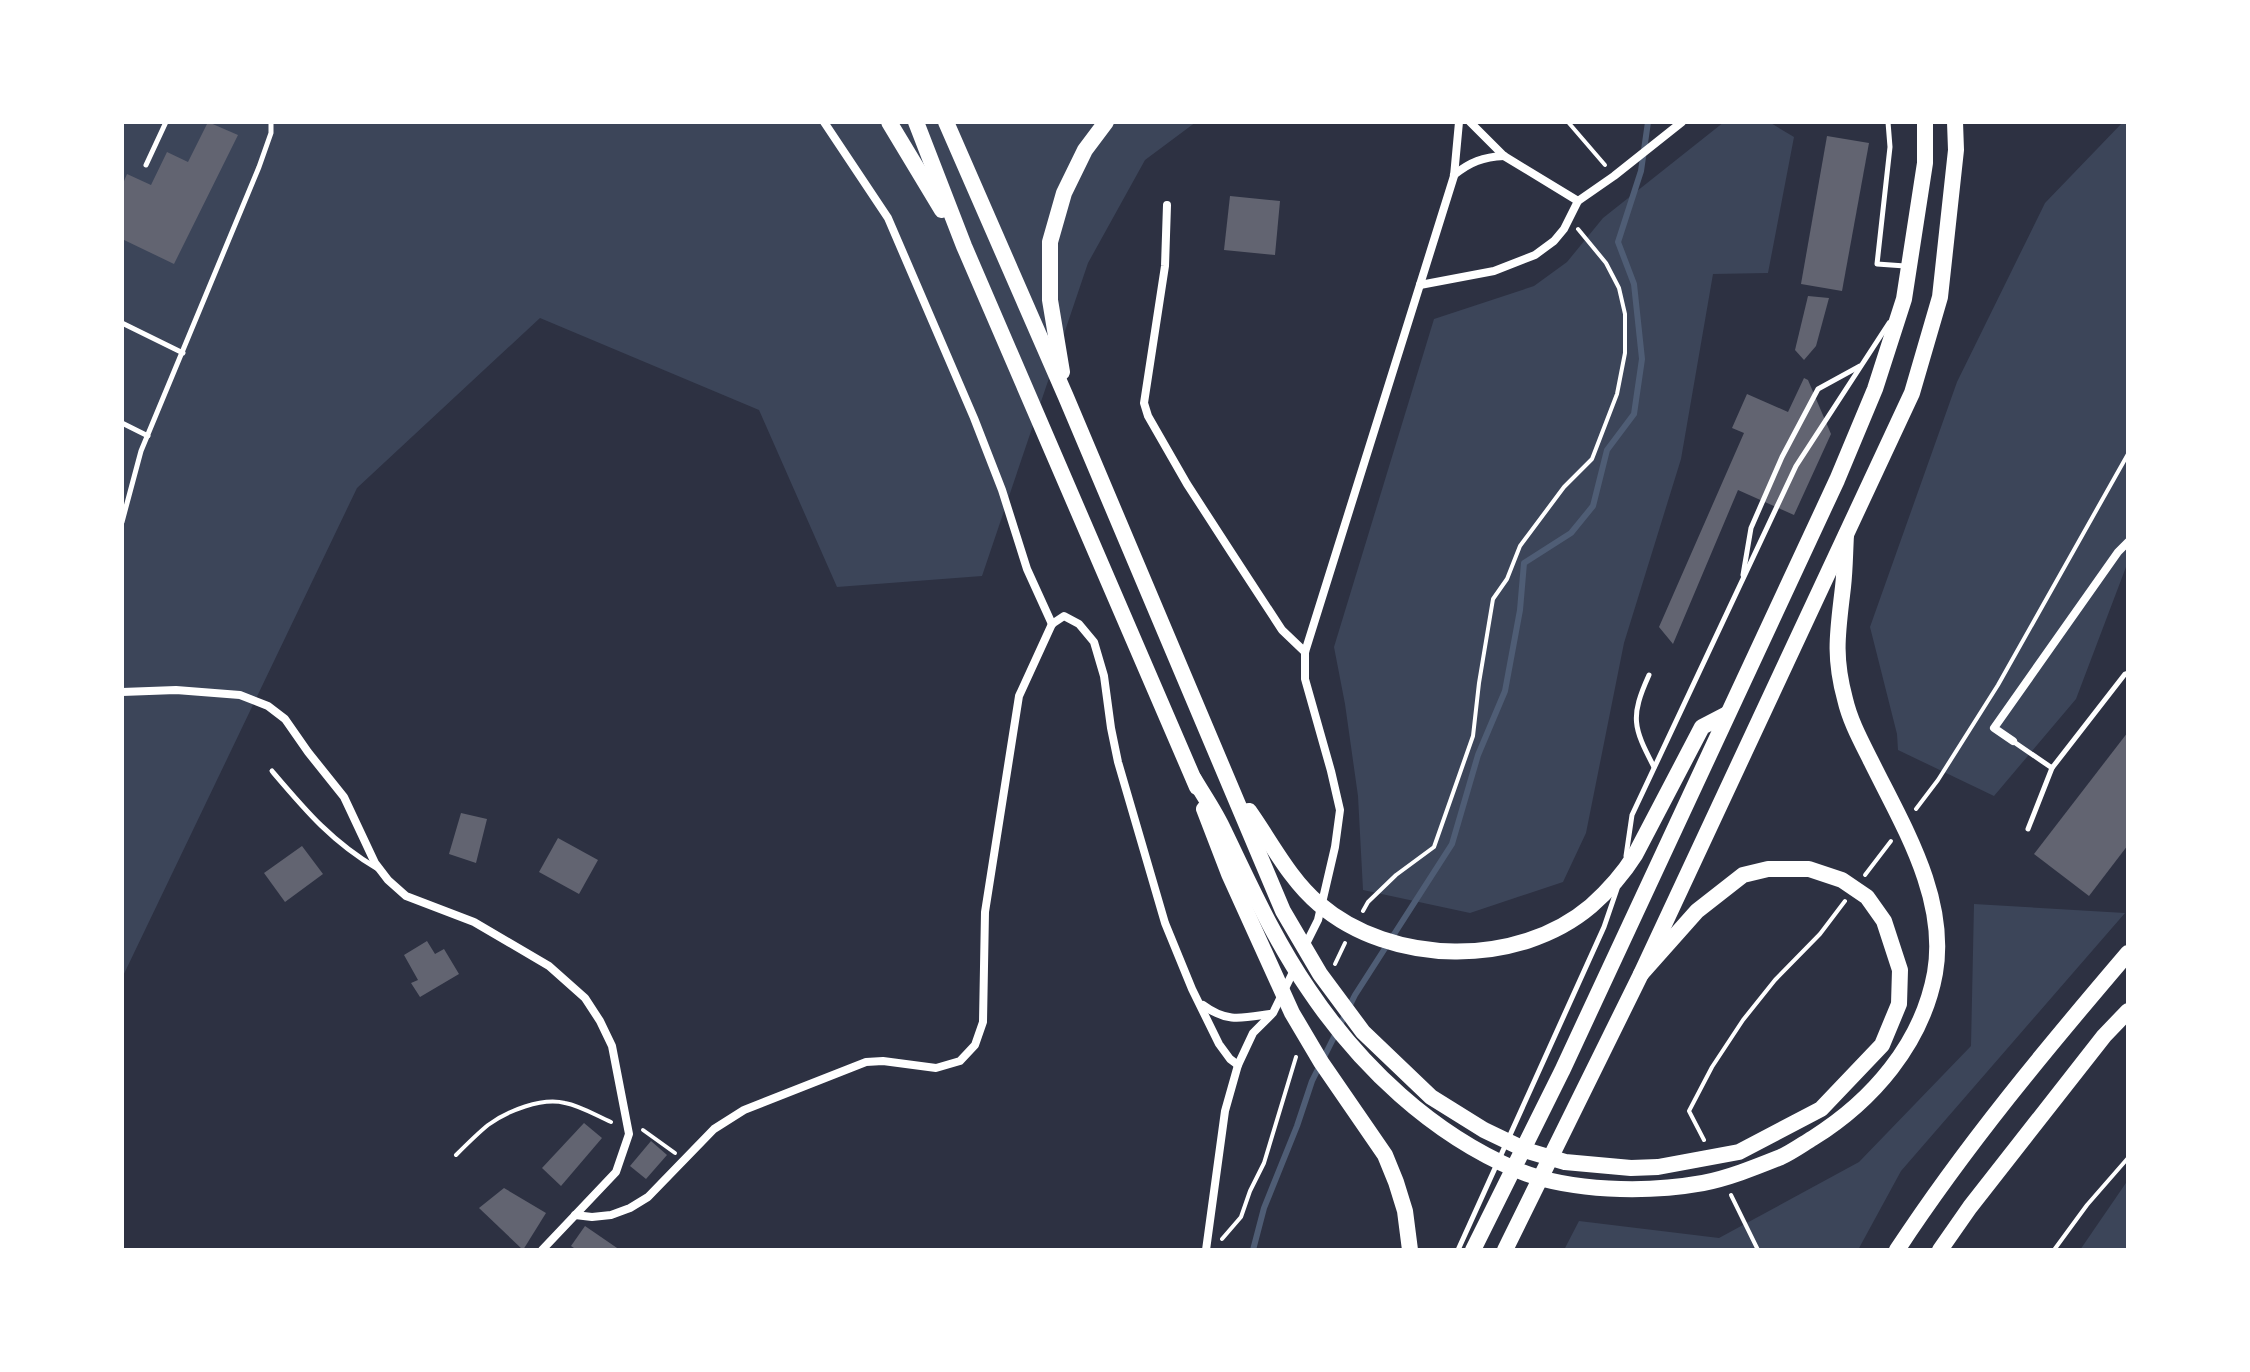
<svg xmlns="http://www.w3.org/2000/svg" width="2250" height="1372" font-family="Lato,sans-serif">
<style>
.green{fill:#3c4559}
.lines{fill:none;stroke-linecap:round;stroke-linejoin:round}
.stream{stroke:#4f5d75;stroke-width:6}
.building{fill:#626471}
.path{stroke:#fff;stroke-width:4}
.service{stroke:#fff;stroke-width:5}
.minor{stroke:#fff;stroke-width:8}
.trunk{stroke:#fff;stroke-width:16}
.motorway{stroke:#fff;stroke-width:16}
</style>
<rect width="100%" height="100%" fill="#2d3142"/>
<g class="green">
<polygon points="122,122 1196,122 1145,160 1088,263 982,576 837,587 759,410 540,318 357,488 122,978"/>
<polygon points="1724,122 1769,122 1794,137 1768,273 1713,274 1681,459 1624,643 1586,833 1563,882 1470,913 1363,890 1358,796 1345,704 1334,647 1434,319 1534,286 1567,262 1603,218"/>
<polygon points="2123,122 2128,122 2128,568 2126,567 2076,699 1994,796 1898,750 1897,734 1870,627 1957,382 2045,203"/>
<polygon points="1974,904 2125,913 1901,1171 1858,1250 1564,1250 1579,1221 1719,1238 1859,1162 1971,1046"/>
<polygon points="2128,1180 2128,1250 2080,1250"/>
</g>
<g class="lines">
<polyline class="stream" points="1253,1250 1264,1208 1297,1126 1312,1081 1355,995 1452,844 1478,755 1505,691 1520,610 1524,563 1571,533 1593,506 1607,450 1634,414 1642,359 1634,284 1618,242 1641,171 1648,122"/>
</g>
<g class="building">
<polygon points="208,122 238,135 174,264 122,239 122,186 127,174 151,185 167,152 188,162"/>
<polygon points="1827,136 1869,143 1842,291 1801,284"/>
<polygon points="1230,196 1280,201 1275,255 1224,250"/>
<polygon points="1808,296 1829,298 1816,346 1804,360 1795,350"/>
<polygon points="1804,378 1808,380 1831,434 1794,515 1738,490 1673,644 1659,627 1744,433 1732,428 1747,394 1788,412"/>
<polygon points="2128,732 2128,845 2089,896 2034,854"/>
<polygon points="461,813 487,819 476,863 449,854"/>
<polygon points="558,838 598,860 579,894 539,872"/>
<polygon points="302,846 323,874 285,902 264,873"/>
<polygon points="427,941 435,954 444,949 459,974 420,997 411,983 418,980 404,955"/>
<polygon points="584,1123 602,1138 561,1186 542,1168"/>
<polygon points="651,1141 667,1155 646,1179 630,1166"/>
<polygon points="504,1188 546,1213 523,1250 479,1208"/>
<polygon points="585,1226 620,1250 577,1250 571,1246"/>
</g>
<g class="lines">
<g class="path">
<polyline points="1568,122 1605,165"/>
<polyline points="1916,809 1938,780 1998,685 2128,454"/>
<polyline points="1865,875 1891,841"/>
<polyline points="1363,911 1368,902 1396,875 1434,847 1473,736 1479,683 1493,599 1507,579 1520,546 1564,487 1592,459 1617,394 1625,353 1625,314 1619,288 1606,263 1578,229"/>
<polyline points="1335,964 1345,943"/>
<polyline points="643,1130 675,1153"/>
<polyline points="1704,1140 1689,1111 1712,1067 1743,1020 1775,980 1820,934 1845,901"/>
<path d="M456 1155C466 1145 477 1134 488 1125 507 1111 542 1097 565 1103 581 1106 597 1116 611 1122"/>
<polyline points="1731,1195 1758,1250"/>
<polyline points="1222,1239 1241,1217 1250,1191 1264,1163 1296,1057"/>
<polyline points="2054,1250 2087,1205 2128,1158"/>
</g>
<g class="service">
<polyline points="1888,122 1890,147 1877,264 1905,266"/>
<polyline points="146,165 166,122"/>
<polyline points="122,323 183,353"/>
<polyline points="122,423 148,436"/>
<polyline points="122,522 141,451 259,167 271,133 271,122"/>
<polyline points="1743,575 1751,528 1782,457 1818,389 1860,366"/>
<path d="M1649 675C1630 717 1633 727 1654 767"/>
<polyline points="2014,742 2052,768 2125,674 2128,673"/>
<path d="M272 771C306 811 332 842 378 869"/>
<polyline points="2028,829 2052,768"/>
<polyline points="1626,856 1632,815 1796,466 1889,323"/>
<polyline points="1458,1250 1604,927 1617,889"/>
</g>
<g class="minor">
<polyline points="824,122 888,218 974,418 1002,490 1027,569 1052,624"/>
<polyline points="1470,122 1504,156 1578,201"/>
<path d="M1454 175C1470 162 1483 157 1504 156"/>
<polyline points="1167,205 1165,266 1144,403 1148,416 1187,484 1231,552 1282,630 1305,652"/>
<polyline points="1420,285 1494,271 1535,255 1554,241 1564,229 1578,201 1614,176 1682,122"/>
<polyline points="1052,624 1064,616 1079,624 1094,642 1104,676 1111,728 1118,762 1165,923 1192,989 1219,1044 1230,1059 1238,1065"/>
<polyline points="122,692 176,690 240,695 268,706 285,719 308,752 344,797 375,863 388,880 406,896 474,922 549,966 585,998 600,1021 612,1046 629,1134 616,1172 542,1250"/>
<polyline points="2013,741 1994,728 2118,552 2128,542"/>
<polyline points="1304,948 1318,920 1335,847 1340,810 1331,771 1305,679 1305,652 1454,176 1459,122"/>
<path d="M1203 1005C1227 1023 1242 1018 1270 1014"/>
<polyline points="575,1215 592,1217 611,1215 630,1208 648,1197 714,1129 744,1110 866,1062 883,1061 936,1068 960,1061 975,1045 983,1022 985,912 1019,696 1052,624"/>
<polyline points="1206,1250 1225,1111 1238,1065 1253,1033 1273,1013 1295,968"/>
</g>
<g class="trunk">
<polyline points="1473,1250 1562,1071 1837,480 1875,389 1904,299 1925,163 1925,122"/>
<polyline points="1505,1250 1641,974 1912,393 1940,297 1956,150 1955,122"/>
</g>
<g class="motorway">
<polyline points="889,122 942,210"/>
<polyline points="916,122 964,246 1197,787"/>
<polyline points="946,122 1066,397 1283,911 1320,974 1363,1032 1431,1097 1484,1130 1528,1151 1565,1162 1631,1168 1658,1167 1739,1152 1821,1109 1882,1045 1899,1004 1900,970 1884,921 1867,897 1842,880 1809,869 1768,869 1743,875 1697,911 1641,974"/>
<polyline points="1062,372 1050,300 1050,242 1064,193 1085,150 1106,122"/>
<path d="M1194 779C1204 796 1216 813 1224 831 1251 887 1274 939 1309 990 1360 1066 1432 1134 1517 1170 1569 1192 1647 1193 1703 1183 1729 1178 1756 1167 1781 1157 1792 1152 1803 1144 1813 1138 1872 1101 1922 1044 1935 973 1948 898 1903 826 1871 761 1861 741 1850 721 1845 699 1833 655 1838 631 1843 587 1845 570 1845 552 1846 535"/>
<polyline points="1204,809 1229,874 1292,1013 1321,1062 1385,1155 1396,1182 1405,1211 1410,1250"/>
<path d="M1249 811C1271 842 1290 880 1319 904 1391 966 1518 968 1591 906 1608 891 1623 874 1635 855L1702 727 1727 714"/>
<path d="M1897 1250C1966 1145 2046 1049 2128 953"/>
<polyline points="1940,1250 1970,1207 2104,1036 2128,1011"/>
</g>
</g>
<rect width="2250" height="1372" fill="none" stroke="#ffffff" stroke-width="248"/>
</svg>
